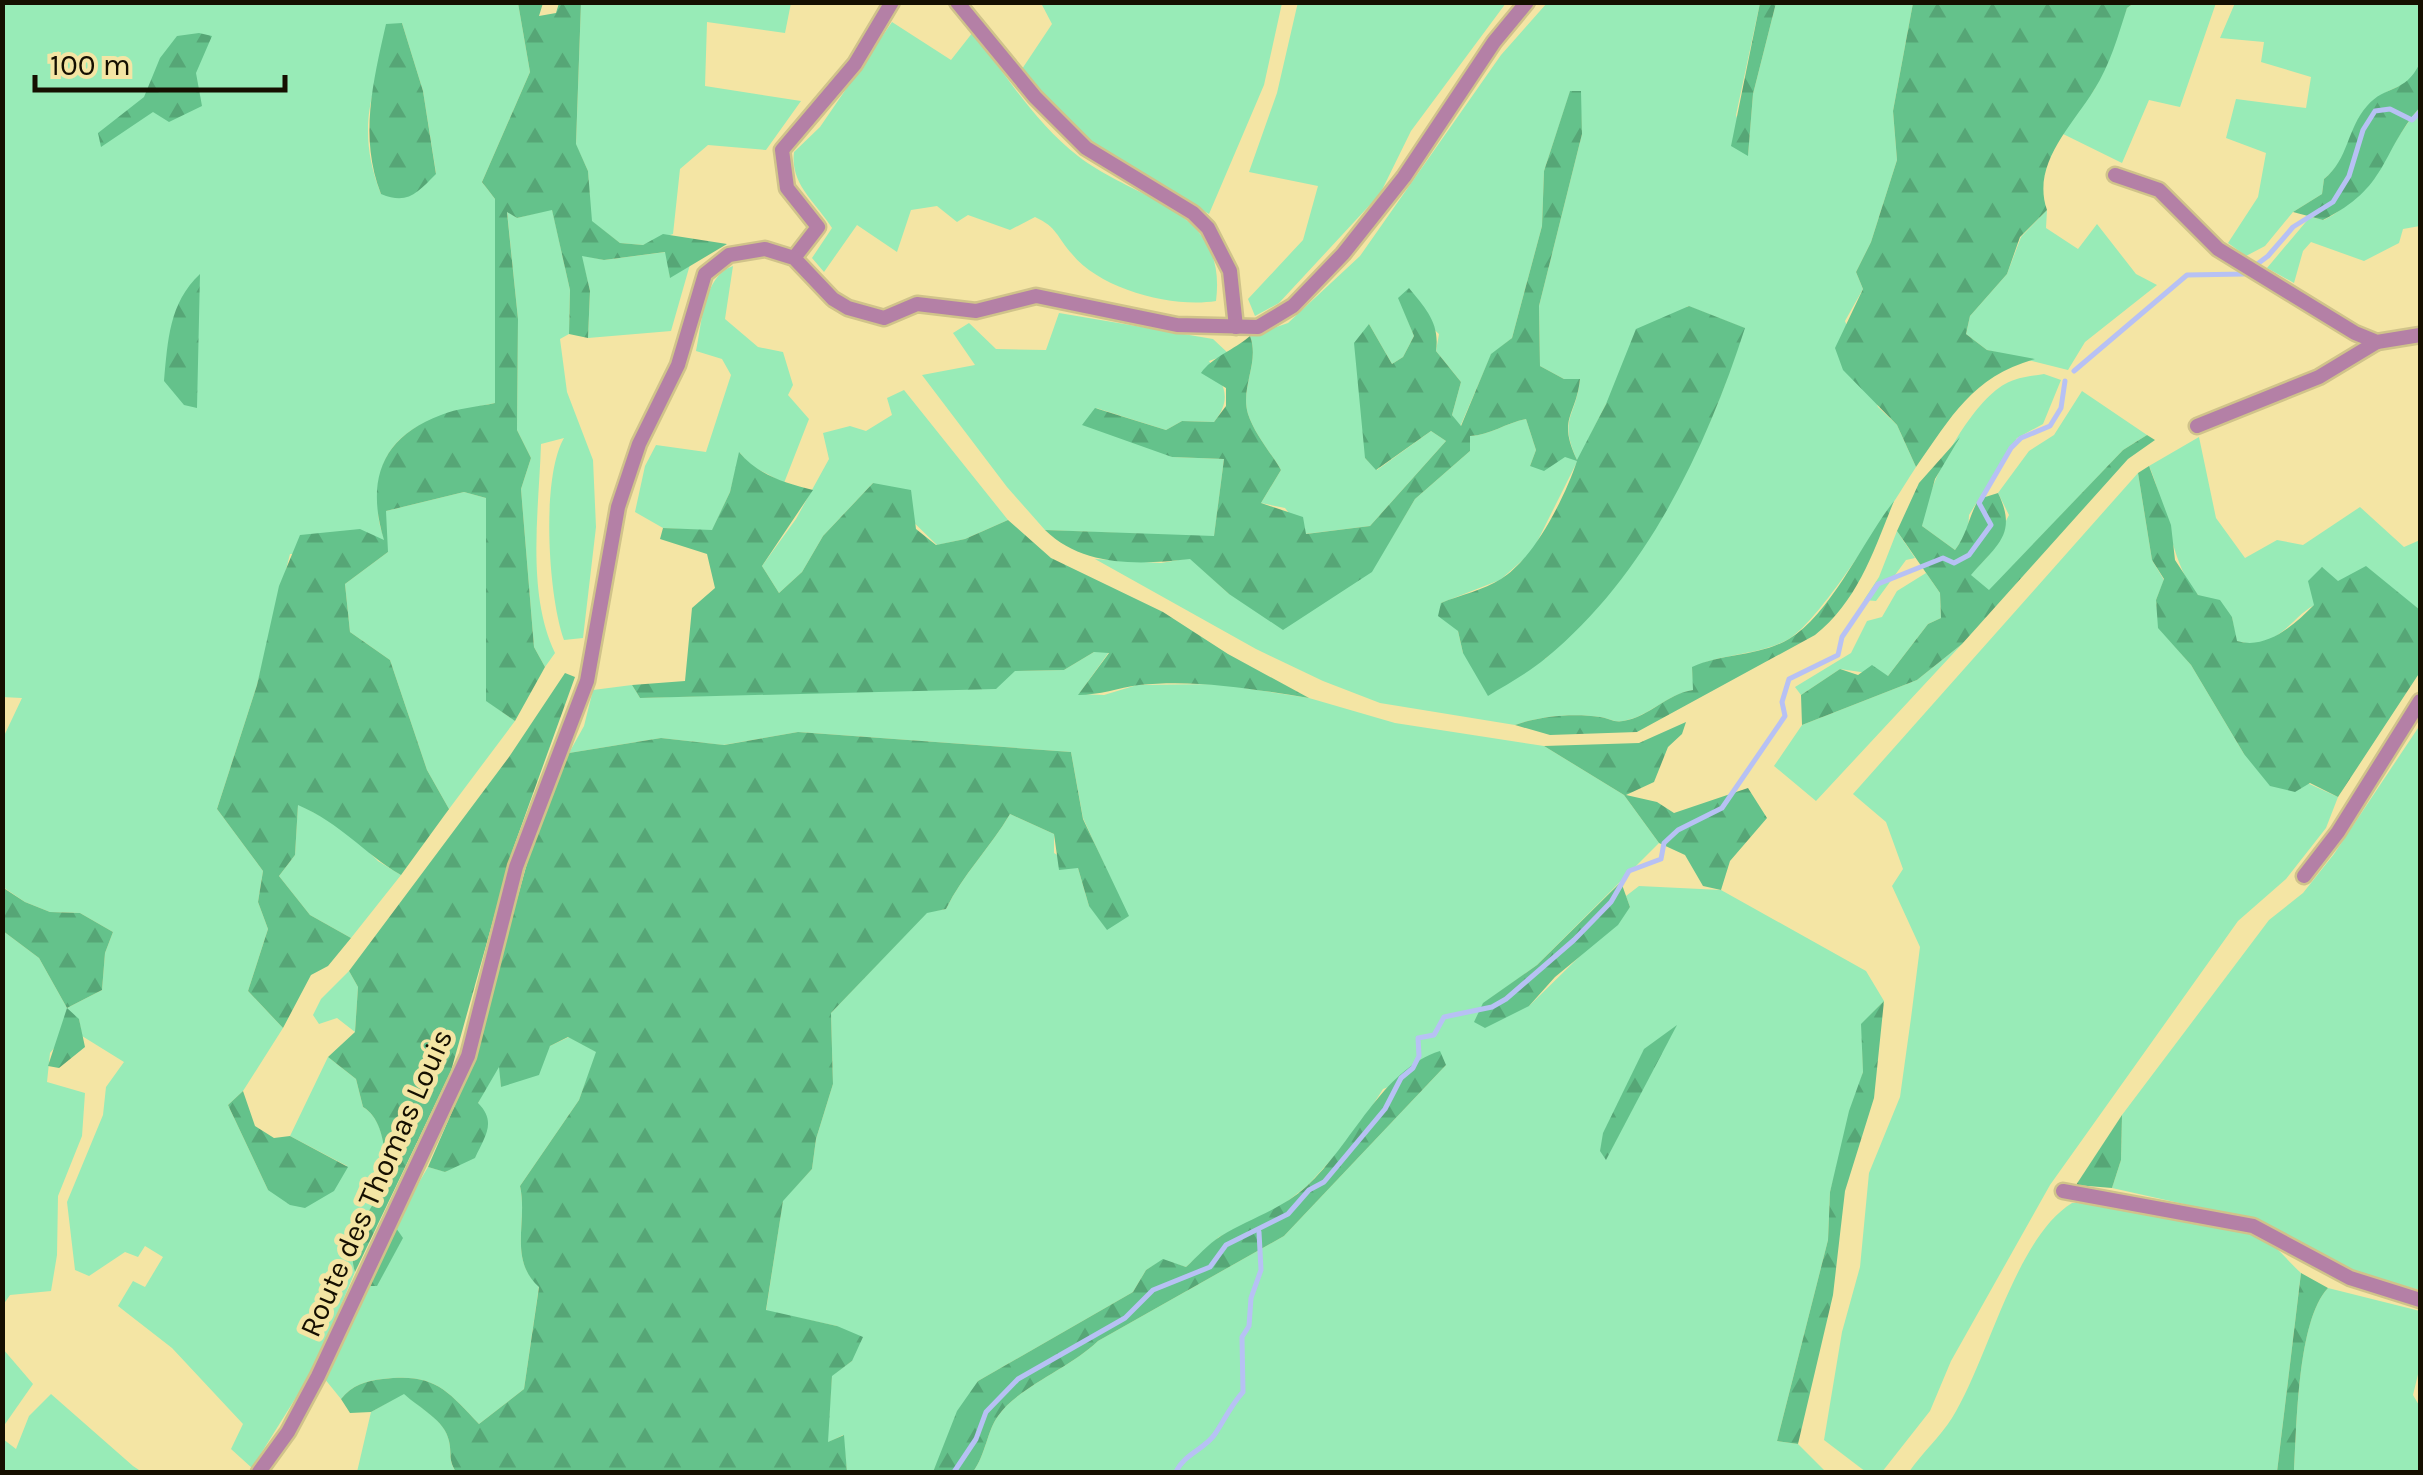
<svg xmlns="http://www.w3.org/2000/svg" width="2423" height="1475" font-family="Karla,sans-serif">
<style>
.grass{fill:#98ebb7;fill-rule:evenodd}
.forest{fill:url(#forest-firs)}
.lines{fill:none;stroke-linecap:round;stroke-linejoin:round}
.stream{stroke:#b7c1f4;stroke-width:5}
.minor-casing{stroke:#d0c38a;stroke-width:19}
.minor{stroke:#b480a6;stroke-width:14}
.labels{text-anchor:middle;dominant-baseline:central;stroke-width:10;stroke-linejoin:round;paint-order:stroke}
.street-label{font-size:30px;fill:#150f00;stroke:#f4e5a4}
</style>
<defs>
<pattern id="forest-firs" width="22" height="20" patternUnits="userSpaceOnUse" patternTransform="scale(2.5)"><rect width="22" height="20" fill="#64c28b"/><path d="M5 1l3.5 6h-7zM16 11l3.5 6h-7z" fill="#56a676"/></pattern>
</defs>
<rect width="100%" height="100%" fill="#f4e5a4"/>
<g class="grass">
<polygon points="1298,2 1506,3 1411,131 1380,194 1279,303 1255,316 1248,299 1303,240 1318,186 1249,172 1277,93"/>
<path d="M2 3H518L530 72 482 182 495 199V403C444 414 385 424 379 485 378 505 376 518 384 538L386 511 464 492 486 498V700L515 721 449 809 427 770 390 660 350 632 345 584 388 552 290 554 257 685 217 809 263 871 258 902 268 929 248 991 283 1028 243 1091 228 1105 268 1190 347 1166 290 1136 328 1057 356 1079 363 1107C386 1120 390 1166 380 1189 369 1216 345 1241 355 1272L315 1367 252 1468 231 1449 243 1424 172 1348 118 1306 133 1281 145 1287 163 1257 145 1246 138 1257 125 1252 89 1276 75 1270 67 1202 103 1115 106 1087 124 1062 82 1036 79 1019 50 1053 47 1082 85 1093 82 1136 58 1196 57 1255 51 1291 10 1295 3 1305V931L39 958 67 1008 102 990 105 953 113 932 80 913 50 912 25 902 3 887V738L22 698 2 697ZM402 23 423 91 436 173 381 194C355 129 371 82 402 23Z"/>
<polygon points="581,3 791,3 785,33 707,22 705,86 801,101 766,150 708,145 680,169 673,234 643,245 620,243 591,221 588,171 576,145"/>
<polygon points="1041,3 1282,3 1264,85 1209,214 1096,145 1061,115 1022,69 1052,24"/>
<path d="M1547 3H1760L1736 115 1748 155 1753 94 1776 3H1913L1893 111 1897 160 1871 242 1856 272 1863 289 1845 321 1878 407 1897 425 1916 467C1892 504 1820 623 1787 640 1756 656 1722 653 1692 668L1694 690C1666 694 1651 716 1623 721 1616 723 1608 718 1600 717 1573 713 1540 716 1515 725L1380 703 1323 681 1256 649 1095 559 1161 563 1190 558 1229 594 1371 572 1415 499 1470 451V436C1490 435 1506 423 1526 419L1536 450 1530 466 1565 456 1577 460C1558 418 1576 418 1580 379H1564L1540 366 1539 306 1582 134 1580 91 1570 92 1544 171 1542 226 1512 338 1491 355 1460 427 1452 415 1461 382 1436 351 1439 334 1399 298 1414 336 1403 357 1392 364 1369 324 1365 458 1377 470 1431 431 1446 441 1370 526 1305 534 1285 508 1261 503 1281 470C1271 453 1254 433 1248 414 1240 387 1260 362 1250 336L1288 323 1360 256 1501 55ZM1688 306 1744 328C1702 463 1646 561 1545 659L1463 653 1458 631 1441 603 1500 580 1532 552 1606 404Z"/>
<polygon points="2134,3 2216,3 2180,107 2149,100 2122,163 2061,133 2094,90 2127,8"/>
<path d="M2235 3H2420C2420 21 2423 47 2420 65 2413 88 2394 84 2380 97 2354 121 2351 158 2324 179L2322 194 2293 212 2265 246 2246 256 2228 243 2258 197 2266 153 2226 138 2236 99 2306 108 2311 77 2261 62 2264 42 2220 38Z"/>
<path d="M892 22 951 60 973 32C1005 74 1036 124 1078 156 1137 202 1228 207 1216 301 1173 308 1101 290 1072 254 1057 237 1057 227 1035 217L1010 230 968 215 957 222 937 206 911 210 897 252 857 225 824 272 812 258 832 228C816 202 790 185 794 152L820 127Z"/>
<path d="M2420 107V226L2403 229 2399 243 2364 261 2311 242 2303 251 2294 283 2267 268 2310 217 2324 220C2372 196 2388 145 2420 107Z"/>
<path d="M552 209 570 290 569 334 560 339 567 392 593 460 596 527 583 638 564 640C548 595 541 478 564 438L541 444C539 510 526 592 555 653L545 667 534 647 521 489 531 458 517 430 518 319 507 211 517 218Z"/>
<polygon points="2047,210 2046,228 2078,249 2097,224 2136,274 2157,285 2085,342 2068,370 1987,350 1966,334 1970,316 2007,274 2021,237"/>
<polygon points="666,252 670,277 691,261 671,331 588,338 590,291 581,255 604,260"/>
<path d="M733 266 725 319 758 347 783 352 793 385 788 395 809 419 784 483 750 465 740 453 730 492 712 531 663 528 635 512 645 466 656 445 706 452 731 375 722 359 696 351C702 324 703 276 733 266Z"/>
<path d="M1059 313 1213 339 1229 354 1209 361C1224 385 1233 398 1214 422L1182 421 1166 430 1096 408 1172 457 1224 459 1214 537 1045 530 1007 487 922 375 975 365 953 333 969 323 996 349 1046 350Z"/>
<path d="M2044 374 2061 380 2043 424 2017 438 1969 515 1968 531 1955 550 1922 526C1927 485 1968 405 2005 384 2017 377 2032 376 2044 374Z"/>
<polygon points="904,390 1008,520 965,539 937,545 873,483 823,536 802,572 779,593 762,566 796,519 829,459 823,433 850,426 866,431 892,415 887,398"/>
<polygon points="2082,391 2147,435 2123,450 1989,591 1970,575 1988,556 2009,515 1998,493 2029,451 2054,435"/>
<path d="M2199 437 2216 518 2245 558 2277 540 2303 545 2360 507 2404 547 2420 540V610L2398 594C2372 597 2343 597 2318 604 2294 611 2279 654 2236 641L2232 617C2221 610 2206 604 2198 595 2172 568 2166 504 2149 466Z"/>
<polygon points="2138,473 2152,560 2164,580 2156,600 2159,628 2191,665 2244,754 2338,797 2326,828 2286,879 2238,921 2050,1185 1951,1361 1930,1411 1882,1472 1866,1472 1824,1440 1842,1332 1860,1267 1869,1173 1900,1097 1911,1018 1920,947 1892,886 1903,869 1886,822 1853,794"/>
<polygon points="1897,531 1915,558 1906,560 1876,601 1864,600 1879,577"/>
<polygon points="1926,573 1940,593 1941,618 1928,624 1888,676 1840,669 1801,695 1795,687 1851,653 1867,621 1882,617 1897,591"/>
<polygon points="1962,644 1816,801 1774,766 1802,725 1917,680"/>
<path d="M1094 652H1109L1079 694 1104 695 1137 685 1219 684 1309 698 1395 723 1544 746 1624 795 1659 843 1537 965 1484 1003 1529 1006 1630 907 1626 896 1639 886 1721 890 1866 971 1884 1001 1862 1024 1863 1072 1830 1192 1828 1240 1777 1441 1798 1444 1826 1472H973C986 1454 987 1431 998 1416 1018 1387 1069 1369 1098 1341L1284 1236 1446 1065 1383 1089 1353 1136 1307 1186 1275 1211 1219 1237 1186 1267 1163 1260 1146 1270 1133 1292 978 1381 933 1472H847L843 1435 827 1443 832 1375 852 1361 837 1326 766 1311 783 1200 812 1169 816 1139 833 1084 831 1013 927 912 946 909C963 874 990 848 1010 814L1054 834V853L1078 868 1089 906 1128 917 1083 818 1071 752 798 732 723 745 661 738 569 753 584 726 593 690 632 685 640 698 926 689 1015 671 1064 670Z"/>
<polygon points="2420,725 2420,1290 2356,1273 2242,1217 2112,1188 2121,1160 2122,1115 2269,920 2303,893 2334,854"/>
<polygon points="298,804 347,830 378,861 401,875 351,938 310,915 279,876 295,855"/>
<polygon points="349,971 358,987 355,1032 337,1018 319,1024 313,1015 321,999"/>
<path d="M569 1037 597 1052 579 1100 520 1186C528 1222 508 1259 539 1286L524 1389 479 1424C446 1389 434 1373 383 1379 366 1381 352 1385 341 1399L324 1378 394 1225 428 1167 446 1172 491 1075 500 1065 501 1087 550 1046Z"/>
<path d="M2072 1203C2113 1203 2233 1218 2266 1240 2279 1249 2290 1263 2301 1273L2277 1472H1909C1922 1453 1940 1437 1952 1418 1988 1361 2015 1238 2072 1203Z"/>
<path d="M2328 1288 2420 1311V1366L2413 1395 2420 1407V1472H2294C2297 1425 2297 1321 2328 1288Z"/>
<polygon points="3,1349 33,1384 3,1427"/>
<path d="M404 1393C419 1408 445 1419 449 1441 452 1454 448 1460 456 1472H357L371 1412Z"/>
<polygon points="51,1394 133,1466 142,1472 3,1472 3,1439 16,1449 29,1416"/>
</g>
<g class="forest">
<path d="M518 3H543L539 16 556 13 559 3H581L576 144 588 171 592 221 620 243 643 245 663 234 727 244 670 278 665 252 604 260 582 256 590 291 588 338 569 334 570 290 552 210 517 218 507 212 518 319 517 430 531 458 521 489 534 647 545 667 515 721 486 701V498L464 492 386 511 388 552 345 584 350 632 390 660 427 770 449 809 401 875C362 852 342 824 298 805L295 855 279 876 310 915 351 938 328 966 311 975 283 1028 248 991 268 929 258 902 263 871 217 809 257 685 279 586 300 535 360 529 384 540C366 481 381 437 441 415 457 408 477 407 495 403V199L482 182 530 72Z"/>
<polygon points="1760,3 1776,3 1753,94 1748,156 1731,146"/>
<path d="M1913 3H2134L2127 8C2118 36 2110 65 2094 90 2072 126 2031 164 2047 210L2020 237 2007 274 1970 316 1966 334 1987 350 2035 359C1972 377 1952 416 1916 467L1897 425 1843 370 1835 348 1863 289 1856 272 1871 242 1897 160 1893 111Z"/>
<path d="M402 23 423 91 436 174C417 193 408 205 381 194 359 137 373 82 386 24Z"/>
<polygon points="199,33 212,36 196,73 202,106 169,122 153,112 101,147 98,133 144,97 160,58 177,36"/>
<path d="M2420 63V107C2379 155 2389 187 2323 220L2293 212 2322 194 2324 179C2349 159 2347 128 2367 106 2386 84 2404 95 2420 63Z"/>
<path d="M1570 91H1581L1582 134 1539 306 1540 366 1564 379H1580C1576 417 1557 418 1577 460L1606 404 1636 329 1689 306 1745 328C1706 449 1646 576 1546 658 1528 673 1507 684 1488 696L1463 653 1458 631 1438 616 1441 603C1460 595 1484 590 1501 579 1534 559 1565 497 1577 461L1565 457 1544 471 1530 466 1536 450 1526 419C1506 423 1490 435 1470 436V451L1415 499 1372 572 1283 630 1229 594 1190 559C1139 565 1083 567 1045 530L1214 536 1224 459 1172 457 1082 425 1095 408 1166 430 1182 421 1214 422 1226 406V388L1201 373C1212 357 1234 350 1250 336 1260 362 1240 387 1248 414 1254 433 1271 453 1281 470L1261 503 1303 517 1306 534 1370 526 1446 441 1431 431 1376 470 1365 458 1354 343 1369 324 1392 364 1403 357 1414 336 1398 298 1409 288C1426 309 1440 323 1436 351L1461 382 1452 415 1461 426 1491 354 1512 338 1542 226 1544 171Z"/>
<path d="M200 274 197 408 184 405 164 381C168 340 169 303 200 274Z"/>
<path d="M2147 435 2155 440 2128 459 1962 644 1917 680 1802 725 1801 695 1840 669 1858 675 1872 665 1888 676 1928 624 1941 618 1940 593 1897 531 1919 483 1960 437 1935 479 1922 526 1955 550C1968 533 1968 517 1979 499L1998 493C2018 534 1997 545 1971 575L1989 590 2123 450Z"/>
<path d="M739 452C758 475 785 483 813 490L762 566 779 593 802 572 823 536 873 483 911 490 916 529 936 545 965 539 1008 520 1051 558 1163 612 1228 654 1309 698C1253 689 1196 679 1139 685 1118 688 1100 695 1078 695L1109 653 1094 652 1064 670 1015 671 996 689 640 698 632 685 685 681 692 608 715 588 707 554 660 539 663 528 712 530 730 492Z"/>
<path d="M2149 466 2171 525 2175 560 2198 595 2220 600 2232 617 2237 641C2267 650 2294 625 2314 605L2308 581 2322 567 2338 581 2366 566 2420 610V672L2338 797 2310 783 2295 792 2270 786 2244 754 2191 665 2158 628 2156 600 2164 579 2152 560 2138 473Z"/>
<path d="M1894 501C1874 550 1858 601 1815 635L1637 732 1550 735 1515 725C1540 716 1573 713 1600 717 1608 718 1615 723 1623 721 1650 717 1666 694 1693 690L1692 667C1723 653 1758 657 1789 639 1832 613 1863 540 1894 501Z"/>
<path d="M565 673 575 677 513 849 451 1071 355 1272C345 1241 369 1216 380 1189 389 1166 386 1120 363 1107L356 1079 328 1057 355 1032 358 987 349 971 509 757Z"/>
<polygon points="1686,722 1682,734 1668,747 1654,782 1626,795 1657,802 1674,813 1748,788 1767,818 1730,861 1721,890 1703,886 1685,855 1659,843 1624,795 1544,746 1639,743"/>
<path d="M798 732 1071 752 1083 819 1129 916 1107 930 1089 906 1078 868 1059 870 1054 834 1010 814C990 848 963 874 946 909L927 913 831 1013 833 1084 816 1139 812 1169 783 1201 766 1310 837 1326 863 1337 852 1361 832 1376 828 1442 844 1435 847 1472H456C448 1459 452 1455 449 1441 445 1420 419 1408 404 1394L371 1412 350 1413 341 1399C352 1385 366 1381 383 1379 434 1373 446 1389 479 1424L524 1389 539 1287C508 1259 528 1222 520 1186L579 1100 596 1052 568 1037 550 1046 539 1075 501 1087 499 1067 478 1103C497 1122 485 1136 475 1158L445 1172 428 1167 468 1075 533 842 569 753 661 738 724 745Z"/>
<polygon points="1621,882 1630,907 1618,925 1555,977 1529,1006 1485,1028 1474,1022 1483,1003 1537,965"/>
<polygon points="2,887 25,902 50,912 80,913 113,932 105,953 102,990 67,1008 79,1019 85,1047 59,1068 48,1066 67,1008 39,958 3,931"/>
<polygon points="1884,1001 1874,1098 1845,1191 1833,1295 1798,1444 1777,1441 1828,1240 1830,1192 1849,1111 1863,1072 1861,1024"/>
<polygon points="1677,1025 1606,1160 1600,1151 1603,1133 1644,1049"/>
<path d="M1440 1051 1446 1065 1284 1236 1098 1341C1069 1369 1018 1387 998 1416 987 1431 986 1454 973 1472H933L957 1411 978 1381 1133 1292 1146 1270 1163 1259 1186 1267C1197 1257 1208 1244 1221 1236 1250 1218 1281 1210 1307 1186 1352 1145 1382 1069 1440 1051Z"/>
<polygon points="243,1091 255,1126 274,1138 290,1136 348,1167 334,1191 305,1208 290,1205 268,1190 228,1105"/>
<polygon points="2122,1115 2121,1160 2112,1188 2076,1185"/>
<polygon points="394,1225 403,1238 377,1286 365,1286"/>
<path d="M2301 1273 2328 1288C2297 1321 2297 1426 2294 1472H2277Z"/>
</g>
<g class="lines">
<g class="stream">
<polyline points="2074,371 2187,275 2244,274 2268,256 2293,227 2333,202 2349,176 2363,130 2375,111 2390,109 2412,120 2420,112"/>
<polyline points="954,1472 976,1439 986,1412 1018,1379 1125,1318 1153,1290 1210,1267 1226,1245 1288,1214 1309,1190 1324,1182 1385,1109 1401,1078 1413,1068 1419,1056 1418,1038 1434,1035 1444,1017 1492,1007 1506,999 1574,940 1611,902 1629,871 1661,859 1664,843 1678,830 1722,808 1785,716 1782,702 1789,679 1838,655 1842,637 1878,584 1943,558 1954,563 1969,555 1991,525 1979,503 2011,448 2021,438 2050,426 2061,408 2065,381"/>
<path d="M1176 1472C1184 1454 1205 1449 1215 1434 1225 1419 1231 1405 1243 1392L1242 1337 1249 1326 1251 1298 1261 1270 1259 1232"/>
</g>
<defs>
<g id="minor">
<polyline points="957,2 1035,97 1086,148 1193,213 1208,228 1230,271 1236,327"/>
<polyline points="2115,175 2159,190 2218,249 2355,333 2377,342 2420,335"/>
<polyline points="794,258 818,227 787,188 782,150 855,64 892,2"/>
<polyline points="2197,426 2319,377 2377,342"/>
<polyline points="2304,876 2338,832 2420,701"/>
<polyline points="2063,1191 2253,1226 2350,1278 2420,1300"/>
<polyline points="259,1472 288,1432 318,1376 468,1056 516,867 587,681 618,507 639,444 678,365 705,274 729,255 765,249 794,258 833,299 848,308 884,318 917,304 976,311 1036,296 1177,325 1258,327 1293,306 1343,254 1404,177 1494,42 1527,2"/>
</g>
</defs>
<use href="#minor" class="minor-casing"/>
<use href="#minor" class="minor"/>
</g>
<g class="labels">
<g class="street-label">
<text transform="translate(376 1183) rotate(-66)">Route des Thomas Louis</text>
</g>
</g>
<rect width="2423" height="1475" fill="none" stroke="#150f00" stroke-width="10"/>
<path d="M35 75v15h250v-15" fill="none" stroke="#150f00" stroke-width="5"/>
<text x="50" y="75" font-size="30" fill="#150f00" stroke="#f4e5a4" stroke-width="8" paint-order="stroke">100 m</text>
</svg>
